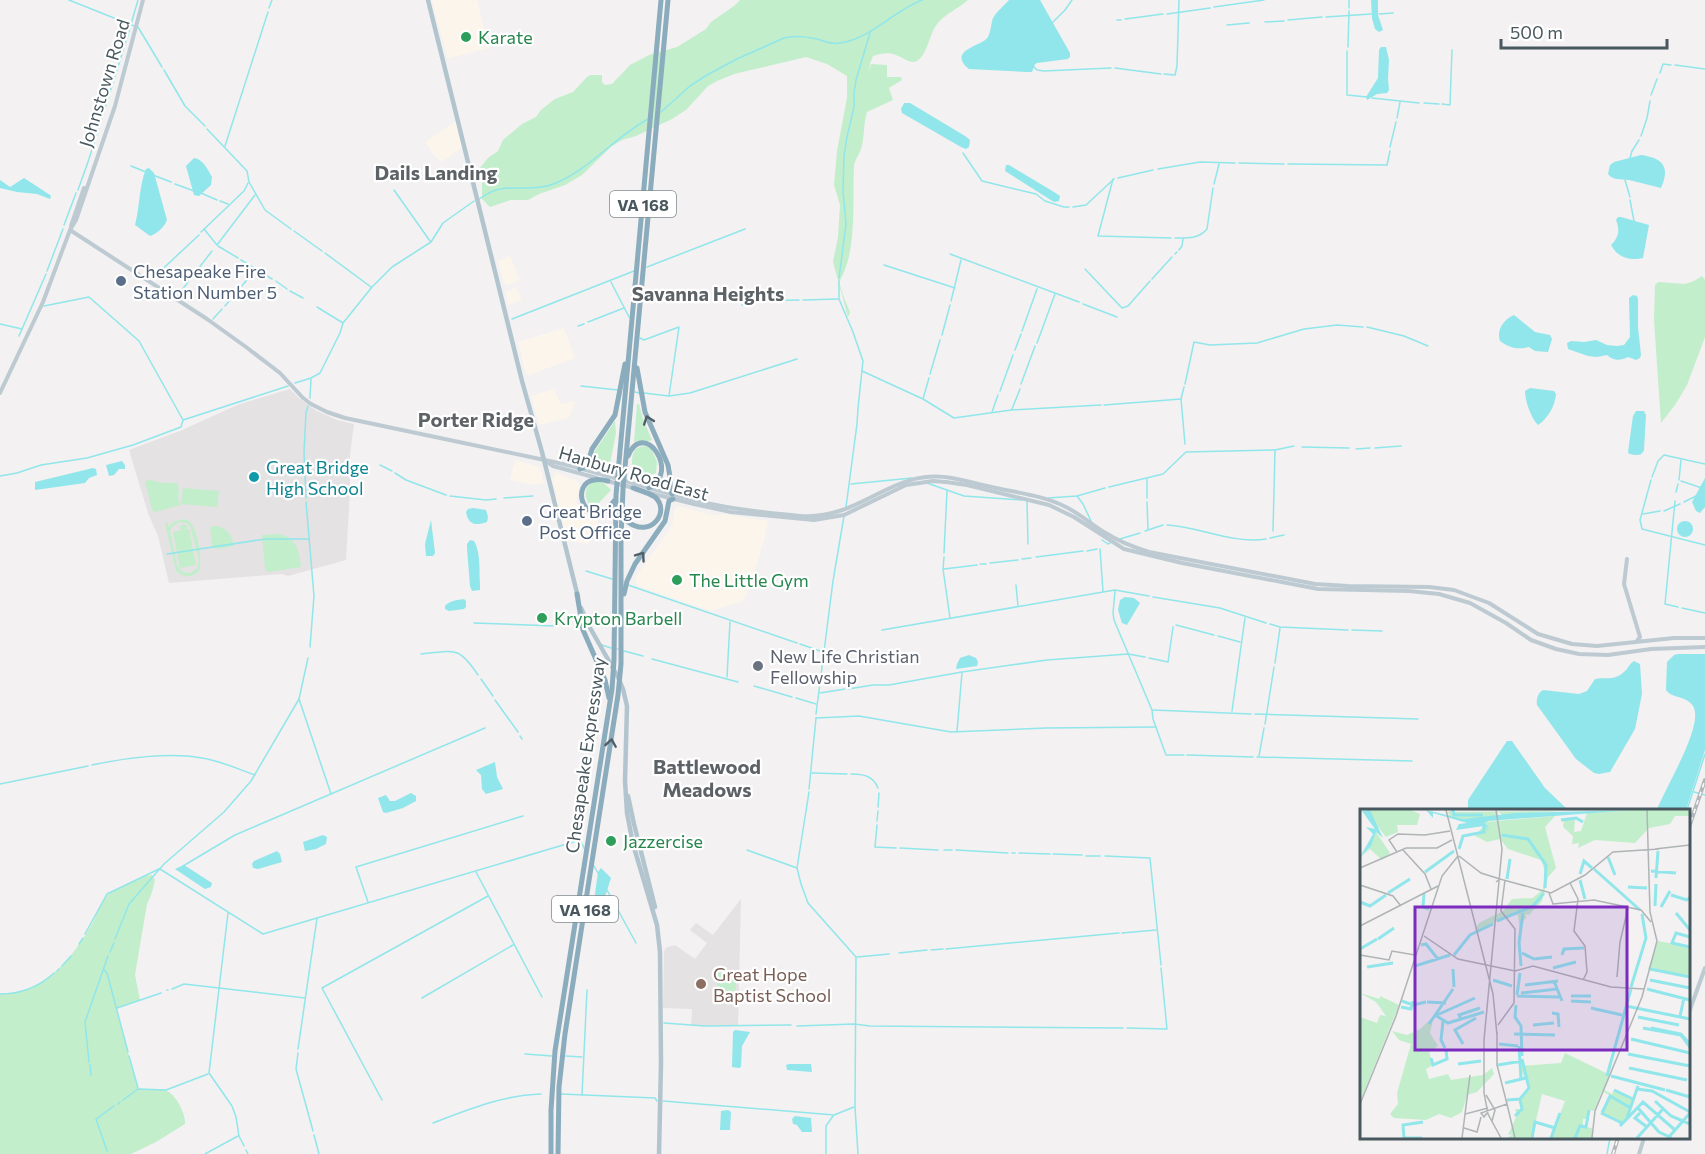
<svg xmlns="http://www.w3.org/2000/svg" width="1705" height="1154" font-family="Commissioner,sans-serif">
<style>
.commercial{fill:#fcf5ec}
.education{fill:#e4e2e3}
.green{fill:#c2eecc;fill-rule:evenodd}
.water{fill:#90e6ea}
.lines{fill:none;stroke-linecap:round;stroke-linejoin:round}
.stream{stroke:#90e6ea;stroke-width:1.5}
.secondary{stroke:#bdcad2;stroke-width:4}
.primary{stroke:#b2c5ce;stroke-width:4.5}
.highway{stroke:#8bacbd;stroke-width:5}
.rail-casing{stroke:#b3b7bb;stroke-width:4}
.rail{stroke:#fff;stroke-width:1.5;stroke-dasharray:4.5;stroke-linecap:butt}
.oneway{stroke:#506068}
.leisure-dot{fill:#2e9e5b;stroke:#fff;stroke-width:2}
.service-dot{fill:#5c6f8a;stroke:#fff;stroke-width:2}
.culture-dot{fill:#0f9aa8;stroke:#fff;stroke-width:2}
.worship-dot{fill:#6b7280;stroke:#fff;stroke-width:2}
.education-dot{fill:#8d6e63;stroke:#fff;stroke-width:2}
.labels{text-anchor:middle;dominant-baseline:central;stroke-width:4.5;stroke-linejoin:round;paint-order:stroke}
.shield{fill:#fff;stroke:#808a8e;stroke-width:1.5}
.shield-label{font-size:16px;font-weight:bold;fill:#49585e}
.leisure-label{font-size:18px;fill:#27864d;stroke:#fff;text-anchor:start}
.street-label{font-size:18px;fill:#49585e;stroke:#fff}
.service-label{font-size:18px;fill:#4e5e75;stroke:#fff;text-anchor:start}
.culture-label{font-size:18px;fill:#0d838f;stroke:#fff;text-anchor:start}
.worship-label{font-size:18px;fill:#5b616d;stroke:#fff;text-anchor:start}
.education-label{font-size:18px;fill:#785e54;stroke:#fff;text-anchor:start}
.neighbourhood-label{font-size:20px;font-weight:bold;fill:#5d6266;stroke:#fff}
.inset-river{fill:none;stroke:#90e6ea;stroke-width:3}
.inset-road{fill:none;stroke:#afb4b6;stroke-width:1.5}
.view{fill:#7b2cbf;fill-opacity:0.15;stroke:#7b2cbf;stroke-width:3}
.inset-edge{fill:none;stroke:#49585e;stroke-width:3}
</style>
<rect width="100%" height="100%" fill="#f3f1f1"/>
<g class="commercial">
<polygon points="434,0 477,0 489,48 449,58 447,57 432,1"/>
<polygon points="457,120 464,146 442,162 436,158 425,142"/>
<polygon points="510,256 520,280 507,285 504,283 498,261"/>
<polygon points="516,287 522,300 508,305 506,292"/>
<polygon points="564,328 575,358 529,375 526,374 518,342"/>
<polygon points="554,389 561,404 575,401 569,418 539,425 531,396"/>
<polygon points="515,460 540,467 544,483 532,485 510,480"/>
<polygon points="557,472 579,483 579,493 576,500 578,506 588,517 599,519 589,544 565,540 554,496 557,496 552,479"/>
<polygon points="679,506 711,515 721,515 723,514 768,521 765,537 747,595 742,601 711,611 637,586 635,578 670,529 673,522 674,509"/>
</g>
<g class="education">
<polygon points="290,389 300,399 317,411 337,420 354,424 350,454 350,491 346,560 288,576 282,574 169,583 158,536 148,513 129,450 180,431 237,405"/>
<polygon points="741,899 738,1026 691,1026 692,1009 663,1008 664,951 667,947 675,945 695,959 707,943 690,930 696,923 713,935"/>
</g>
<g class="green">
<path d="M740 0H968C957 10 943 14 935 27 930 35 925 61 914 62 907 62 902 57 896 55 889 52 881 53 873 56L870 64 869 72 871 64 887 65V77H901L902 80 889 88 893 100 867 112C863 124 865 137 861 149 859 155 855 159 854 166 852 201 858 251 839 282L844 298 850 312 848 317 833 262 838 237 840 205 834 185 837 151 847 98V76L827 64 806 57 734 74 717 81 708 86 686 110 672 119 636 136 622 140 612 146 582 175 565 185 539 194 528 200H511L490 207 482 199V181L478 173 479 169 488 158 498 151 503 140 522 124 536 117 541 110 555 99 573 92 587 77 591 75H602V82L605 85 612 84 630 65 649 55 677 47 706 29 711 22 734 6Z"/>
<polygon points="1702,276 1705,280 1705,337 1687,385 1675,405 1661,423 1654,320 1655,285 1658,282 1685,284 1694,281"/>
<path d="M637 404H639L643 419 652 440C646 443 640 439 634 442Z"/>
<polygon points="615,421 616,433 610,464 599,463 593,454"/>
<path d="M645 446 651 448 657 462 656 473 649 476 632 469C632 457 631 447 645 446Z"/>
<polygon points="150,480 163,483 178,483 179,495 177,495 181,505 155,512 152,510 145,481"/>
<path d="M597 481 604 483 611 490 596 506H590C583 496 584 484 597 481Z"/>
<polygon points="183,488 219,491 217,507 181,504"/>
<path d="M184 519C188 521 190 521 192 525 198 533 203 562 199 571 192 578 184 578 176 571L165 523 167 522 169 527 173 522ZM179 522 187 523 190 526 199 560 197 569 190 573 182 572 177 565 170 531 172 527Z"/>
<polygon points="183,524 188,526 185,529 189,529 196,565 180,568 173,532 183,530 179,528"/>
<path d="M217 526C228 529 232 535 234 546L219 549 212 547 210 527Z"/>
<path d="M279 534C297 538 299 551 301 567L268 572 265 569 262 535Z"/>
<path d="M152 875 155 880C153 889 151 896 147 904L135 975 140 1000 116 1009 138 1089C146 1090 159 1088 167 1091 176 1095 186 1114 185 1124L156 1142 131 1154H0V994C45 993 73 958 93 922 97 914 102 899 109 894 118 887 136 881 146 876Z"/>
<polygon points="718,973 736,973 736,1004 717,1003"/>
</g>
<g class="water">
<path d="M1009 0H1040L1070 53V57L1068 59 1037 63 1035 64 1032 72H1026L969 69C946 50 983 46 988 37 991 31 991 24 993 18 997 11 1004 6 1009 0Z"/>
<polygon points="1371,0 1378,0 1378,15 1383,30 1379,32 1375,29 1372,18"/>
<polygon points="1381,47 1386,47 1389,60 1388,79 1389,90 1387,93 1377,94 1367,100 1366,97 1378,78 1379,50"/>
<polygon points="904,103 910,103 965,136 970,140 969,147 966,149 961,147 902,113 901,109"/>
<path d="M1641 155C1662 158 1671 166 1661 188L1629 180 1616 179 1611 177 1608 174 1610 165 1614 162Z"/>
<path d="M194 158C203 159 208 170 212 177L211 185 199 196 194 195 186 166Z"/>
<polygon points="1006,165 1009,165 1054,192 1060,196 1059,201 1054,202 1005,171"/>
<path d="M149 168 154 173 167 220C165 226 157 234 150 236L135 225C140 206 139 186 146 169Z"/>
<polygon points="24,178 50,195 51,196 50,199 37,194 17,192 0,188 0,180 10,187"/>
<path d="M1618 217H1621L1649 225 1643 258C1629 261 1617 257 1611 245 1619 237 1620 230 1616 220Z"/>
<path d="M1633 295 1637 296 1638 299V327L1641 355 1640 358 1636 360 1628 357C1620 361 1614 361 1607 355L1597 357 1588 356 1568 349 1567 343 1571 341 1584 342 1596 340 1607 345 1617 346 1624 345 1630 337 1629 298Z"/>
<path d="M1514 315 1535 332 1550 335 1552 339 1548 352 1535 351 1529 347C1517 350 1510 348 1500 341 1496 330 1504 319 1514 315Z"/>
<path d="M1530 388 1554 391 1556 394C1555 406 1548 418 1538 425 1531 418 1525 401 1525 391Z"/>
<path d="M1636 411H1644L1646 415 1644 450C1641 457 1636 455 1629 454L1628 452 1633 416Z"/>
<polygon points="122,461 125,465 125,469 119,469 114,475 109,476 106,465"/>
<polygon points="93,468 96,469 97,475 89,478 85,483 35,490 35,482"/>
<polygon points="1705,478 1705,507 1700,513 1696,511 1692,502"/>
<path d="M473 508 486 510 488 517 487 522C476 526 468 525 466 512L468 509Z"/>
<polygon points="431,520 435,553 433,556 426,556 425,544"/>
<circle cx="1685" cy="529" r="8"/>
<path d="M470 540 474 541C481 552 479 572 480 585V590L472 591 470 586 467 548V544Z"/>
<polygon points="1125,597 1134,598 1140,603 1127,625 1122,623 1118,610 1120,600"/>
<path d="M464 599 466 601V607L464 609 449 611 445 609V606C449 601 457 600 464 599Z"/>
<path d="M1678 654H1705V750L1686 810H1657C1664 789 1705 725 1693 706 1686 695 1672 699 1666 690L1667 662 1674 655Z"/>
<polygon points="969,655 976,658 978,662 977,666 956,669 957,664 960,658"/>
<path d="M1634 661 1640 664 1642 694 1635 729 1610 772 1599 774 1594 773 1576 759 1537 705C1536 699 1538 693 1543 690L1579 694 1587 691 1595 679C1605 677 1615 681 1624 672 1628 669 1629 664 1634 661Z"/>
<polygon points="1507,741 1512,741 1545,788 1568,810 1473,810 1468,808 1468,800"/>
<polygon points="495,762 497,777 503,789 486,794 482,789 481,775 476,770"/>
<polygon points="411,793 416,796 416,801 403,808 386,813 383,812 378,798 386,795 390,801 395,801"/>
<polygon points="323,835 327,837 326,844 316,849 305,851 303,842"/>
<polygon points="277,851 280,854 282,862 258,869 253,868 252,864 254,861"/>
<polygon points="184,865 212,883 211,887 205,889 175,869"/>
<polygon points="601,868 611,878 603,903 595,904 594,901 598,872"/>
<polygon points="735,1030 750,1032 742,1046 741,1067 739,1068 732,1067 733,1032"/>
<polygon points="789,1064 811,1064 812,1072 787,1070 786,1065"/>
<polygon points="721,1111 728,1110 731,1112 730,1130 720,1130"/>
<polygon points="795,1116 811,1118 812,1132 802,1132 797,1125 793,1124 792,1119"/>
</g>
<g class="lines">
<g class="stream">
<polyline points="69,0 134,26"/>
<polyline points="1214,7 1264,0"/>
<polyline points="269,8 272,0"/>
<polyline points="1349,8 1349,0"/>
<polyline points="1167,14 1210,8"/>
<polyline points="1379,14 1393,13"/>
<polyline points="1326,17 1371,14"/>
<polyline points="1125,19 1163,14"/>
<polyline points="1117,20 1121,20"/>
<polyline points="1288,20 1322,17"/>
<polyline points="1053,22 1065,10 1072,0"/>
<polyline points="1265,22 1284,21"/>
<polyline points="1227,25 1249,23"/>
<polyline points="138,27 162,67"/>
<polyline points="127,38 138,0"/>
<polyline points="1348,47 1349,11"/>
<polyline points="1347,51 1347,95 1367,97"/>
<polyline points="1675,65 1705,69"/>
<polyline points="1033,66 1037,70 1044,71 1111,68"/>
<polyline points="1115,68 1161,74"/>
<polyline points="164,70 185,106 205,126"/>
<polyline points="1660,73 1663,64 1671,65"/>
<polyline points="1164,74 1175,75 1177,66 1179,0"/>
<polyline points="1651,95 1657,79"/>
<polyline points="1372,98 1419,103"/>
<polyline points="1424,103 1439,104"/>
<polyline points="1442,104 1450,105 1452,50"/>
<path d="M661 112 690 86 707 75 737 59 784 38C795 35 806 37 817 39 825 41 831 45 840 43 872 38 893 11 922 0"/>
<polyline points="1397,118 1400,102"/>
<polyline points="207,129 247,171 249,182 265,210 291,229"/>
<polyline points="1641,136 1647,118 1650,101"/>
<polyline points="225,146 268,12"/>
<polyline points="1390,147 1396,122"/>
<polyline points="963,153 982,181 1036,194 1045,201 1064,207 1069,207"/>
<polyline points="1630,158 1632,151 1639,140"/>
<polyline points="1239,163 1284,164"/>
<polyline points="1288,164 1387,165 1390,151"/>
<polyline points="131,166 146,172"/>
<polyline points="1158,169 1200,162 1235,163"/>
<polyline points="153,175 171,182"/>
<polyline points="1118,178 1153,170"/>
<polyline points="1113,179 1098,236 1171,238"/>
<polyline points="1625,180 1630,197"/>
<polyline points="175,184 194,191"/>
<polyline points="1214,184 1219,164"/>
<polyline points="78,190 89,159 126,41"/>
<polyline points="394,190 430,241"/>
<polyline points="201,193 217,200"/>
<path d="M479 199C485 195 493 190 500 189 519 186 538 191 556 183 591 168 615 137 648 119"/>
<polyline points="1630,200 1634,221"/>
<polyline points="220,201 228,204"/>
<polyline points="1073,207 1086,205 1114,179"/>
<polyline points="64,225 76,193"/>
<polyline points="204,229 217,245 255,195"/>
<polyline points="294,231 322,251"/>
<polyline points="201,232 244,191 248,183"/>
<path d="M1175 238C1187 238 1199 239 1207 229L1213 188"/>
<polyline points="218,246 238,258"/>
<polyline points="1179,250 1182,246 1183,239"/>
<polyline points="325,253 371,287"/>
<polyline points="950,254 1079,302"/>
<polyline points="1175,254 1177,252"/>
<polyline points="241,260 272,279"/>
<polyline points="884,265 955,288"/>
<polyline points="647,267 745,229"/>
<polyline points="1085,269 1122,308 1128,306 1150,281"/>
<polyline points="47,271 63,229"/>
<polyline points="154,277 199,235"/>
<polyline points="191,278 212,251"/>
<polyline points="839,278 846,224 843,191 844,156 847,137 854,107 854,93 856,80 870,33"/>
<polyline points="1152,279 1172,257"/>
<polyline points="276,281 287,289"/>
<polyline points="839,281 839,299 853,332 863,361 858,408 857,424 846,507"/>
<polyline points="611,282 629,317"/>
<polyline points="290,291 303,298"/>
<polyline points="177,297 188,282"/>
<polyline points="803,300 838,299"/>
<polyline points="951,301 961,260"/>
<polyline points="1083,304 1117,317"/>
<polyline points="742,305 755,301 799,300"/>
<polyline points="44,306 89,297 139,341 183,420"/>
<polyline points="225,306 256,269"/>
<polyline points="317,307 343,323"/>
<polyline points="213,319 222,309"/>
<polyline points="512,319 634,271"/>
<polyline points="588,322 624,308"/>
<polyline points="0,324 22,329"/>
<polyline points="578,326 584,324"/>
<polyline points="1367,327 1404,336 1428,346"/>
<polyline points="1022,331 1037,289"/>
<polyline points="942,335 950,305"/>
<polyline points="19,336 46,274"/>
<polyline points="640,338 644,340 679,327 669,396"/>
<polyline points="1037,343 1055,294"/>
<polyline points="1015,350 1021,334"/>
<polyline points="862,371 923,399 954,418 1011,410 1101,405"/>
<polyline points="930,374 940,340"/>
<polyline points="295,383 311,378 320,373 340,333 343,323 372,287 392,267 431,242 443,223 474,201"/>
<polyline points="1021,384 1035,346"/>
<polyline points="1185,384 1194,342 1210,345 1257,343 1304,329 1337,325 1363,327"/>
<polyline points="581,386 618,390"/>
<polyline points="1184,387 1181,399 1185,444"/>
<polyline points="1000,391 1013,355"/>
<polyline points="635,392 639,393"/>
<polyline points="644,393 669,396 690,393 797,359"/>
<polyline points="310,398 311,379"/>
<polyline points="923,399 929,378"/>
<polyline points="1104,405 1181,399"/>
<polyline points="1012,409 1020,389"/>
<polyline points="992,412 998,395"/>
<polyline points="1302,447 1349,448"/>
<polyline points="1375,448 1401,446"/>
<polyline points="1356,449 1370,448"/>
<polyline points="380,465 392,471"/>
<polyline points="395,473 406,480 446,495"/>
<polyline points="0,476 17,473 41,465 87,458 133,445 181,427 183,420 288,386"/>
<polyline points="1652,477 1658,461 1664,455 1705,464"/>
<polyline points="1147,479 1147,498"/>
<polyline points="1651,480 1640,520 1642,529 1705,545"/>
<polyline points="1679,480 1681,460"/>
<polyline points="1681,481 1705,489"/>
<polyline points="927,483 964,496 1022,500"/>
<polyline points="851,484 912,478"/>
<polyline points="1109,487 1163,474 1186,452 1275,450 1294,446"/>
<polyline points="1676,492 1678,484"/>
<polyline points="450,496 486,500 496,499"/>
<polyline points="1077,496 1083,504 1091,521"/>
<polyline points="306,498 304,452 306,413 308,406"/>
<polyline points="504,498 533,496"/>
<polyline points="1048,498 1077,496 1105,488"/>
<polyline points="1027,501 1028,544"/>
<polyline points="1675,501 1665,604 1678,607"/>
<polyline points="306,502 314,596 310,647"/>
<polyline points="1147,502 1148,529"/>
<polyline points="1684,502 1696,496"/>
<polyline points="1664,511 1680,504"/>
<polyline points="1643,514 1660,511"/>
<path d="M1167 525C1201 527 1232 544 1266 539"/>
<polyline points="1145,531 1163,525"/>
<polyline points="1273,531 1275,451"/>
<polyline points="1270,538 1284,535"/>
<polyline points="1120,539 1140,533"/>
<polyline points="1102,540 1108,544 1110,543"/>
<polyline points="1100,549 1103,591"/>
<polyline points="1087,551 1097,549"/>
<polyline points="944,553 947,491"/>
<polyline points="167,554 265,539 309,539"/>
<polyline points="944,557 943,569 950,618"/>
<polyline points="1036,557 1083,551"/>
<polyline points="1022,559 1031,558"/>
<polyline points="990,563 1018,560"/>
<polyline points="980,564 986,564"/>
<polyline points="944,569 977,565"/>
<polyline points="586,571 612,579"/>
<polyline points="628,585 797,643"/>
<polyline points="1016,585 1018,606"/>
<polyline points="1115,591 1113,613 1114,620 1152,710 1153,719 1166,755 1184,755"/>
<polyline points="1153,597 1220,608 1266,623"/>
<polyline points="1682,608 1705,613"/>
<polyline points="474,623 555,626"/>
<polyline points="1270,624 1280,627 1348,630"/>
<polyline points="1176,625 1214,635"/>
<polyline points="882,630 1103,592 1115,590 1149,596"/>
<polyline points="1352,630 1382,631"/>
<polyline points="1218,636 1240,642"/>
<polyline points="800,644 823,652"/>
<polyline points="602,645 611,648"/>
<polyline points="617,649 618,649"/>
<polyline points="624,651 643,656"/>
<path d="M421 654C455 651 458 645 478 675"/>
<polyline points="1149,658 1168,662 1173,627"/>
<polyline points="652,659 738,682"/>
<polyline points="1275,663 1280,628"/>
<polyline points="727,677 730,622"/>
<polyline points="481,679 493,696"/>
<polyline points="754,686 792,697"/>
<polyline points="848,689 873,685 889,685 962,672 1047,660 1128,654 1145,657"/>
<polyline points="820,693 845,689"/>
<polyline points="796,698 816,704"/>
<polyline points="299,699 331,794"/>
<polyline points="495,700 518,732"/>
<polyline points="1153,710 1251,714"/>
<polyline points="1232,711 1245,618"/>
<polyline points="816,714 833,581 844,516"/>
<polyline points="1255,714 1418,719"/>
<polyline points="816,718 859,716 951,732 1046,728 1156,727"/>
<polyline points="1265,724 1274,667"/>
<polyline points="957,731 962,673"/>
<polyline points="520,736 522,739"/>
<polyline points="1187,755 1253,757"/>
<polyline points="1259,756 1264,728"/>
<polyline points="1257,757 1412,761"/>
<path d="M92 765C124 758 170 752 202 758 221 761 238 769 255 775"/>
<polyline points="812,773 847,774"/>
<path d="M851 774C864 774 873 776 878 788"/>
<polyline points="0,784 88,766"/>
<polyline points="809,789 816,718"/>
<polyline points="809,792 797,868 801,884 808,903 856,957 855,1107 858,1154"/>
<polyline points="1694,792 1705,795"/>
<polyline points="878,807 879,793"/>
<polyline points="1687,810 1705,754"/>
<polyline points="877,821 878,811"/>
<polyline points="877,825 875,847 896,848"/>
<polyline points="900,848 938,850"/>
<polyline points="747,850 797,868"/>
<polyline points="944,850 952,850"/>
<polyline points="956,850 1008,853"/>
<polyline points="1012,853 1015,853"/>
<polyline points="1019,853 1050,854"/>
<polyline points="1053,854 1082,855"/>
<polyline points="1086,856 1100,856"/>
<polyline points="1105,856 1150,858 1161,965"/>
<polyline points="183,866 235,835 485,728"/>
<polyline points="594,866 599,875"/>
<polyline points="160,869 263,934 580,840 584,848"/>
<polyline points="476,872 542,997"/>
<polyline points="607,890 636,943"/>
<polyline points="368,902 356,867 523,816"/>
<polyline points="228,913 209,1073 232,1106 236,1117 239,1136 244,1146"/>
<polyline points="1122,933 1156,930"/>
<polyline points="85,934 107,894 159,869"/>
<polyline points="115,939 129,904 164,864 224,812 251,781 299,699 308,658"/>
<polyline points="79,944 83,938"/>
<polyline points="946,949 1119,933"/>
<polyline points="931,950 943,949"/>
<polyline points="110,952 114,943"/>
<polyline points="899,953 927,950"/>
<polyline points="857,957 889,954"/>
<polyline points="62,966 71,956"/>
<polyline points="104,970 107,973 128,1052"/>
<polyline points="57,971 59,969"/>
<polyline points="172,989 184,984 305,998"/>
<polyline points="167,990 168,990"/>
<path d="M0 994C21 994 39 987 54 973"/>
<polyline points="422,998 513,945"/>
<polyline points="117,1008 161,993"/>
<polyline points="664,1023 705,1026 791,1025"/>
<polyline points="797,1026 854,1024 870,1026 1123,1028"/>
<polyline points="1127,1028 1167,1029 1161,968"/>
<polyline points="298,1049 317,918"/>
<polyline points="298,1053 296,1069 313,1131"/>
<polyline points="525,1054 552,1056"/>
<polyline points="129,1056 138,1088"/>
<polyline points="566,1056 582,1057"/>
<polyline points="89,1062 85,1022 108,956"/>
<polyline points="90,1065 91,1075"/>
<polyline points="561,1094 655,1098 657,1101"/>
<polyline points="582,1095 587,990"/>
<polyline points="123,1100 138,1089 166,1090 208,1074"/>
<polyline points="382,1100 322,988 488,896"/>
<polyline points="663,1101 834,1115 854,1107"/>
<polyline points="118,1104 120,1102"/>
<path d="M433 1123C467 1110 503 1095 541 1094"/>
<polyline points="314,1135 319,1154"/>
<polyline points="246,1150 248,1154"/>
<polyline points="107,1151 96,1119 114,1106"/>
<polyline points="205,1154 238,1136"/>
<polyline points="826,1154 826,1126 833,1116"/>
<polyline points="1607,1154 1610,1138"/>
</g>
<g class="secondary">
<polyline points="71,226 84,188"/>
<path d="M70 230 207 319 246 347 280 373 303 398 311 404 327 412 345 418C415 433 484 447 554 462 608 474 661 494 716 505 744 511 773 513 801 516 862 520 891 467 952 478 967 481 982 485 996 488 1020 493 1044 496 1066 507 1080 514 1091 524 1104 532 1118 541 1133 547 1149 552L1315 584 1348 586 1429 587 1454 590 1489 603 1538 634 1572 644 1597 646 1674 638H1705"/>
<polyline points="0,393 43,302 70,230 76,220 115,106 143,0"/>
<polyline points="547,462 553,466 597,478"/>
<polyline points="607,481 634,488"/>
<polyline points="650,493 694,504 731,512 814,520 844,515 906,485 933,481 946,482 967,485 1049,505 1074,517 1124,549 1182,563 1318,589 1409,591 1439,594 1470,603 1506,623 1531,640 1556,649 1579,654 1608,655 1651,649 1705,647"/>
<polyline points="1627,559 1624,584 1640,637 1637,641"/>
<polyline points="1688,1015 1705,968"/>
<polyline points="1639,1154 1644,1138"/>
</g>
<g class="primary">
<polyline points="428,0 522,381 542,452 578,597"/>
<polyline points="581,608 589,626 618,677 623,689 627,706 625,781 627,813 633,844 657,925 660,952 661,1063 659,1154"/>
<polyline points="628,796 634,824 655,907"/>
</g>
<g class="highway">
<polyline points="637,368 645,412 668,465 670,477 670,488 672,494"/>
<path d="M628 456C644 418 681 473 649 488"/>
<polyline points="580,469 587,466 592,449 615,415 625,364"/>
<path d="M608 481C604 480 598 479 594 480 572 483 581 523 607 510L614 501"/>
<path d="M625 510 628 522C651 539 671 511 655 497 649 493 639 490 633 488"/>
<polyline points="577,594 583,630 605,680 609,698"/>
<polyline points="624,594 627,581 635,564 665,521 669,501 673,499"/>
<polyline points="551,1154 551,1110 555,1051 612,689 614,660 616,495 661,0"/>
<polyline points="558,1154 559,1087 565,1034 618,695 621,664 621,538 623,489 668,0"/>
</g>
<defs>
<g id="rail">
<polyline points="1688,830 1705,780"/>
<polyline points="1613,1154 1618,1138"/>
</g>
</defs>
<use href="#rail" class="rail-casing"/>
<use href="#rail" class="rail"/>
</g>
<defs><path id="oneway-chevron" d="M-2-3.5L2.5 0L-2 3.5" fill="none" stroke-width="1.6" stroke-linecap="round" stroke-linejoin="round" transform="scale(1.5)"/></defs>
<g class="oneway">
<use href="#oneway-chevron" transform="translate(648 420) rotate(-110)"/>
<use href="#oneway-chevron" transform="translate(641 556) rotate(-55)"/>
<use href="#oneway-chevron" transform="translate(611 743) rotate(-81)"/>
</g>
<g class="leisure-dot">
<circle cx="466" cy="37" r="6"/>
<circle cx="677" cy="580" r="6"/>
<circle cx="542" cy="618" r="6"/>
<circle cx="611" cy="841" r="6"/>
</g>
<g class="service-dot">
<circle cx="121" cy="281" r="6"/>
<circle cx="527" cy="521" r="6"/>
</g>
<circle class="culture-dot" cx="254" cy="477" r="6"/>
<circle class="worship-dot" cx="758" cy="666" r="6"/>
<circle class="education-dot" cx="701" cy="984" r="6"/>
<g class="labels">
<g class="shield">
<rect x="610" y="191" width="66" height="26" rx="4.5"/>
<rect x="552" y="896" width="66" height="26" rx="4.5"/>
</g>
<g class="shield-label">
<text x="643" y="204">VA 168</text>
<text x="585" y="909">VA 168</text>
</g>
<g class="leisure-label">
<text x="478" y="37">Karate</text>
<text x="689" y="580">The Little Gym</text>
<text x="554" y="618">Krypton Barbell</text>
<text x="623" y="841">Jazzercise</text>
</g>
<g class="street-label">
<text transform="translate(104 83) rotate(-73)">Johnstown Road</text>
<text transform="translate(634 473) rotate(16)">Hanbury Road East</text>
<text transform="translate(585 755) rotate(-82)">Chesapeake Expressway</text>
</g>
<g class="service-label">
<text x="133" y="271">Chesapeake Fire<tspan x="133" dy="21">Station Number 5</tspan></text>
<text x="539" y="511">Great Bridge<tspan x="539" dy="21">Post Office</tspan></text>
</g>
<g class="culture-label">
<text x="266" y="467">Great Bridge<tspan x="266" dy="21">High School</tspan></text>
</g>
<g class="worship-label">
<text x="770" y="656">New Life Christian<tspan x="770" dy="21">Fellowship</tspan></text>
</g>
<g class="education-label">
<text x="713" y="974">Great Hope<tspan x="713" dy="21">Baptist School</tspan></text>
</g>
<g class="neighbourhood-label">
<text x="436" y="172">Dails Landing</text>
<text x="708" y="293">Savanna Heights</text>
<text x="476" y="419">Porter Ridge</text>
<text x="707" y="766">Battlewood<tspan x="707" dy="23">Meadows</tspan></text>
</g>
</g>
<g transform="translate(1360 809)">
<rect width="330" height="330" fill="#f3f1f1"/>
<path d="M9 1H50L60 5 57 16H37L38 23 26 28 10 8ZM93 1 94 3 198 2 143 7 138 2V8L103 10 90 9 88 3ZM272 1H330V11L329 7H315L310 15 289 19 275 34 235 31 218 39 219 34 212 35 213 27 203 18 204 10 215 9 214 23 221 22 227 4ZM195 7 185 18 196 59 188 68 182 92 169 106 164 105 167 108 162 113 161 137 158 106 144 108 119 123 115 120 119 114 143 102 152 90 173 89 183 80 185 62 181 51 148 40 140 30 127 33 115 27 124 16 129 19 125 13ZM16 23 30 44 22 51 10 40 0 49 9 39ZM298 132 330 138V168L288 160ZM0 184 20 190V187L39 196 2 288 0 208 17 214 20 206 26 207 16 193ZM74 207 70 224 78 237 69 243 73 256 66 260 69 270 88 265 91 271 123 266 132 259 134 265 117 283 107 286 102 303 91 309 79 305 66 311 34 309 30 305 38 295 37 284 51 235 39 231 32 222 47 226 60 220ZM205 244 246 264 249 268 244 281 252 285 254 281 274 290 266 311 263 314 243 304 251 287 242 282 234 302 229 301 228 310H223V318L232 319V329H191L205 292 182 285 172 329H147L153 325 148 326 157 306 155 300H162L160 291 170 280 159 257 201 254Z" fill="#c2eecc"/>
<path d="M10 1 23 29 16 23 11 37 0 48 13 25 6 18 15 20 2 2ZM66 1 103 10 155 4 272 1 128 12 125 14 130 19 124 17 127 19 128 22 124 17 96 21 99 15 107 14 73 4V9Z" fill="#90e6ea"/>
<path class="inset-river" d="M93 1 94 6H123M201 11 216 9 223 13M142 26 168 30 186 56 185 79M99 40 103 27 124 23V15M248 48 255 66M234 60 280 101M291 62 316 64M65 63 94 42M220 65 224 52 232 59M296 69 298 42M147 70 150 50M220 71 225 90M268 78 287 79M28 84 50 70M64 85 63 98 69 100M311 86 327 91 330 88M0 93 10 97 26 86M295 97 296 75M301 98 310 82M316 104 330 121M137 112 173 97 184 84M330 128 316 124 312 134 330 138M18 130 34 119M159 133 163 104M159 133 161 157M61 136 66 135 77 149M0 140 17 130M162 144 174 150 192 148M94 146 110 126 133 115M202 146 204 140 224 139M55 157 90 146M7 158 33 154M193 159 216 153M93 160 94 178M290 160 330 168M133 171 152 177M290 171 330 179M194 172 202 192M165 176 198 172M271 178 286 129 282 105M287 180 330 191M161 184 197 180M157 186 160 164M157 187 199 188M211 187H231M42 192 53 196 66 193M211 192 231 193M67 193 86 194M156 196 155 208 161 217 162 247M266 197 330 210M41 198 51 200 53 192M231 199 262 206M192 204 198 205 199 218M75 206 88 214 124 203M77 206 115 189M320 207 324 189M278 208 319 216M101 210 99 206 120 199M83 212 81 231 85 239M69 215 93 180M173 216 194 214M283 219 321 226 330 238M291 219 321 225 330 235M154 225 195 226M271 230 330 244M103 235 95 221 116 209M139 235 158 237M159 237 161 270M268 245 330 257M71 249 73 256 87 250 86 241M98 255 121 252M138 256 162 252M269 259 327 271M247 267 271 180M251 267 305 281M145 274 166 269M277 280 292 282 330 303M254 281 273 290M306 281 330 288M147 291 160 290 169 279 162 250M295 292 311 307 330 315M278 299 299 323 312 329M241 304 262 314M242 304 250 287 271 299M280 304 275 309 287 318M155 307 162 300 160 291M267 309 278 277M260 317 283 293 315 321M62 329H44L43 316 63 313M172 329 175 313 195 319M191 329 200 304M215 329 220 317 226 318 229 301M277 329 303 300M308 329 330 304"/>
<path class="inset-road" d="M86 1 133 185 137 226M136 1 142 40 124 231V284L128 305 141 329M295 40 330 36M43 41 65 65 71 80M37 43 29 31 38 25 65 26 90 22M99 47 121 64 140 70M0 59 46 39H77L92 31M140 70 136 73 140 70 191 84 225 66 253 43 299 40M210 74 218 90 214 122 225 137 227 163 223 171M0 76 33 87 41 97M189 84 193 95 234 91 281 101 291 113M0 117 78 77M64 127 98 150 155 162 173 157 251 178 284 180M0 146 29 151 32 142 55 146M257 168 260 133 268 99M138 216 154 194 155 120 141 102 145 71M137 223V256L147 295M126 286 135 301 132 312M0 295 36 207 82 67 98 47M147 295 155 329M127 304 124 308 121 304 147 295M105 305 110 266M104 319 117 323 121 308M102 329 105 305 128 299M232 329 235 302 282 188 297 132 290 103 287 1"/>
<path class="view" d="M55 98H267V241H55Z"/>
<rect width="330" height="330" class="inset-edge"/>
</g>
<path d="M1501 39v9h166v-9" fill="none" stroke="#49585e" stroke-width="3"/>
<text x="1510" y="39" font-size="18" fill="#49585e" stroke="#ffffff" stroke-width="4.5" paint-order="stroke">500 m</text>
</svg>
